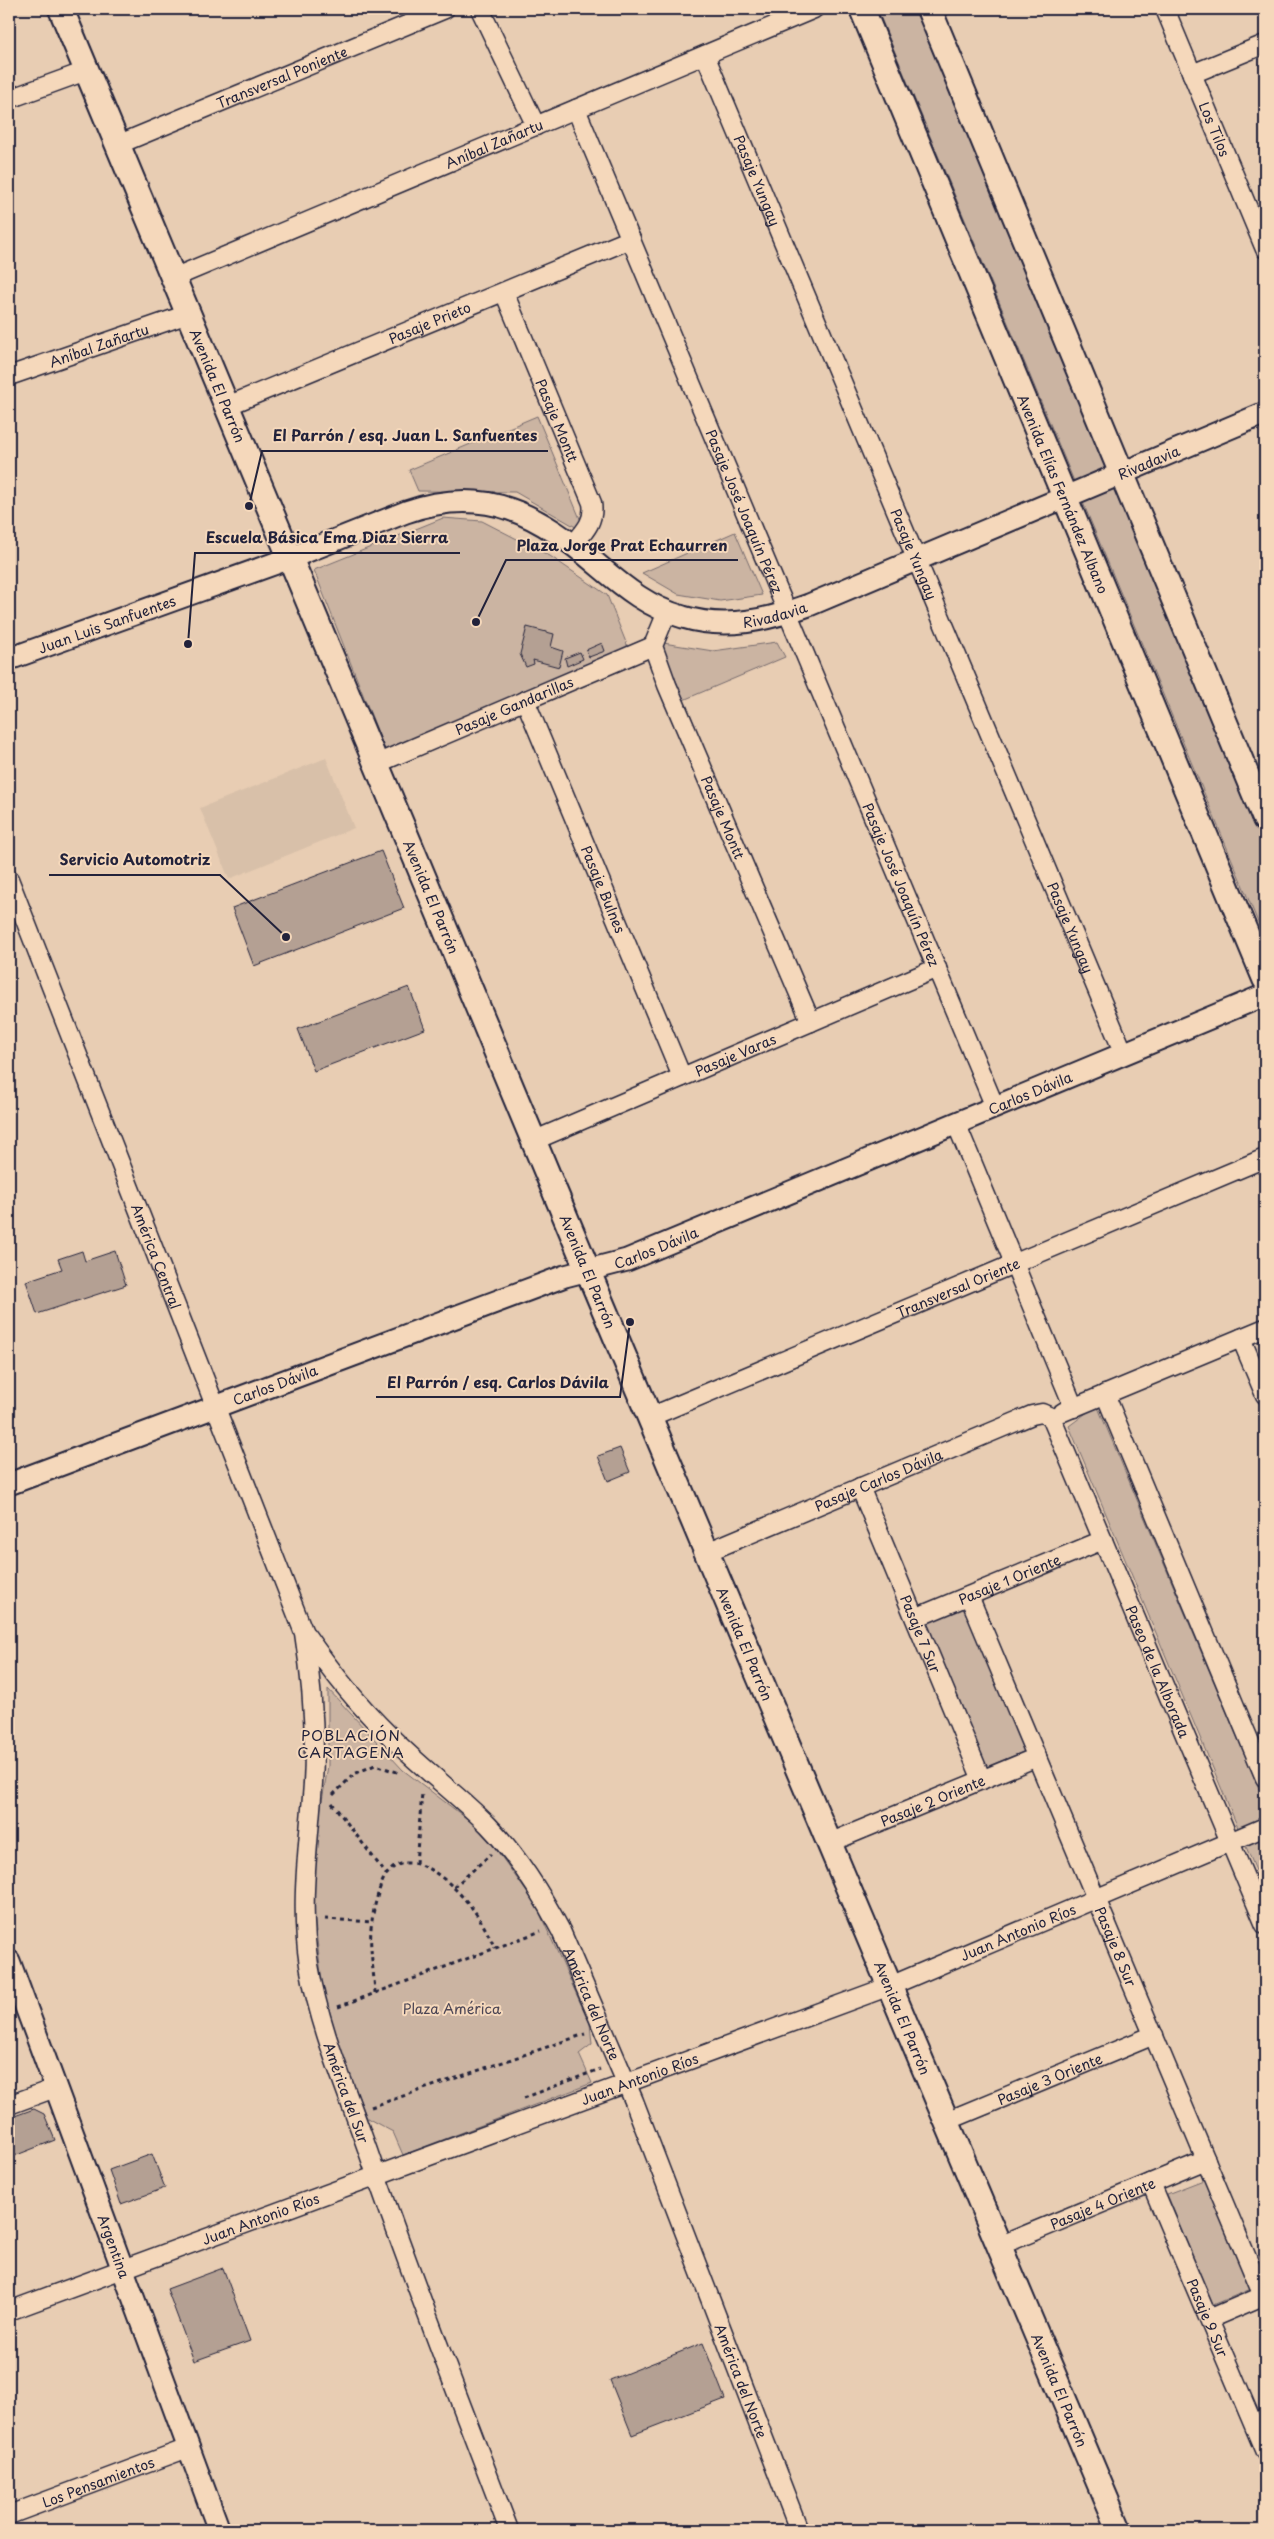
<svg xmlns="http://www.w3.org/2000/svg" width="1274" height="2539" font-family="'Playpen Sans',sans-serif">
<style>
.built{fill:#d8c0a9}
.green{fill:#cbb4a2;stroke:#766b6e}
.building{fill:#b4a093;stroke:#22223b}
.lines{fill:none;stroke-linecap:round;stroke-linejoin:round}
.minor-casing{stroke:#22223b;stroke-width:21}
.tertiary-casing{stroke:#22223b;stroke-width:25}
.secondary-casing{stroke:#22223b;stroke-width:28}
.path{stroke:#22223b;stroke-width:3;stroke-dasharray:4 4;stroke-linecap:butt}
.minor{stroke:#f5d8bb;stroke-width:18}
.tertiary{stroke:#f5d8bb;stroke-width:21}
.secondary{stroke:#f5d8bb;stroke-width:24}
.labels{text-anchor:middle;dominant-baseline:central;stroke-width:4;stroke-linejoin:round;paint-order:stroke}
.street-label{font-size:14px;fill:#22223b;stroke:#f5d8bb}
.park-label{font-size:14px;fill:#4c4655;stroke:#f5d8bb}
.neighbourhood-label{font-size:15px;letter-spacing:1px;fill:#22223b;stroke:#f5d8bb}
.leader{fill:none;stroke:#22223b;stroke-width:2}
.callout-dot{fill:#22223b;stroke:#f5d8bb;stroke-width:2}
.callout-label{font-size:15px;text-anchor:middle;font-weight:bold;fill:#22223b;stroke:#f5d8bb;stroke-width:4;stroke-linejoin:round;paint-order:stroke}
</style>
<rect width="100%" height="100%" fill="#e8cdb3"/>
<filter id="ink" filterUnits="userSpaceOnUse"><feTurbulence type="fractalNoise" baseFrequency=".02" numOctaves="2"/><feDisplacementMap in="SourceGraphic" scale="10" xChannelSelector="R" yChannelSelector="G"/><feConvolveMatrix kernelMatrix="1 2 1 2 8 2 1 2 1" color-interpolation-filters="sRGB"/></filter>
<g filter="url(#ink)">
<polygon class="built" points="326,758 354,828 229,879 200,808"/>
<g class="green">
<polygon points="877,9 919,9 1265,841 1265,939"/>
<polygon points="537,416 586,533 515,492 418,491 409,470"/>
<polygon points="443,518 482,521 550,556 607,595 629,650 386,753 314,570"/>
<polygon points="735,532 762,595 720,601 678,594 642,573"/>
<polygon points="657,642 713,651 777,642 785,657 681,701"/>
<polygon points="1097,1405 1265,1803 1265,1892 1069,1426"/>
<polygon points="968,1606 1028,1750 986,1767 925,1624"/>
<polygon points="328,1689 403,1770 483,1831 536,1905 590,2024 592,2044 579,2054 592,2083 403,2155 393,2132 367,2118 326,2016 313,1906 316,1836 328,1766"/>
<polygon points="1206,2179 1251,2289 1213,2305 1167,2194"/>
</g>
<g class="building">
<polygon points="527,627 554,634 551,647 563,651 559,667 533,660 534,664 526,667 520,654"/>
<polygon points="602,643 605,651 589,657 586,650"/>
<polygon points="580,652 583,659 567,666 565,658"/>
<polygon points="381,851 404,908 254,966 232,908"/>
<polygon points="409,987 425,1029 314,1071 298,1029"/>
<polygon points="82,1251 85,1261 115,1251 126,1285 37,1314 26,1281 62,1269 58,1259"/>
<polygon points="620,1448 630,1472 608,1481 598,1456"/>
<polygon points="34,2109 44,2114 55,2140 9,2158 9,2118"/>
<polygon points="152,2154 165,2188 121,2204 109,2170"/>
<polygon points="223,2268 250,2341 194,2361 167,2289"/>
<polygon points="703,2343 725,2399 632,2435 610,2380"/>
</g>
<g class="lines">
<defs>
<g id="minor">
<polyline points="480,9 536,126"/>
<path id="s1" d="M1165 9 1265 249"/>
<path id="s2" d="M705 55 1124 1054"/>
<polyline points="1192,74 1265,44"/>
<polyline points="9,99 86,71"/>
<path id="s3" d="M576 109 995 1107"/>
<path id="s4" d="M117 145 445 9"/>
<path id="s5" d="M173 278 814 9"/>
<path id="s6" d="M504 292 592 503C595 521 585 531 573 545"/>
<path id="s7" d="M9 376 188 314"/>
<path id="s8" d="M227 406 631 239"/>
<path id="s9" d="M667 612 653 646 667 685 811 1022"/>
<path id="s10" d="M525 700 682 1077"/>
<path id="s11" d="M376 764 653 646"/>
<path id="s12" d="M9 879 304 1633C312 1683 316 1732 313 1783 309 1844 299 1903 309 1965 320 2031 348 2093 370 2157 413 2282 462 2406 509 2530"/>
<polyline points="956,1123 1074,1408"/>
<path id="s13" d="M533 1141 937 968"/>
<polyline points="1241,1338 1265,1395"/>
<polyline points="1105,1394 1265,1778"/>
<polyline points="1063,1412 1265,1328"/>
<path id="s14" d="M650 1417 1265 1158"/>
<path id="s15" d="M1051 1417 1265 1925"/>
<path id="s16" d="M860 1487 982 1780"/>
<path id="s17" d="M707 1552 1032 1415 1042 1413 1051 1417"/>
<path id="s18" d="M969 1596 1263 2296"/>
<path id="s19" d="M915 1618 1103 1540"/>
<path id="s20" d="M306 1635C331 1671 358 1705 389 1735 420 1767 456 1793 488 1825 518 1856 541 1893 561 1931L634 2101 799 2530"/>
<path id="s21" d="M829 1843 1037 1757"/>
<polyline points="9,2105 55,2088"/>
<path id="s22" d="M947 2121 1154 2035"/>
<path id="s23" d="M1151 2183 1265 2452"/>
<path id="s24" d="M999 2246 1206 2160"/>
<path id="s25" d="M9 2311 890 1986 1265 1827"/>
<polyline points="1209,2319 1265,2295"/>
<path id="s26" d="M9 2515 188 2448"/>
</g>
<g id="tertiary">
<path id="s27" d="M9 659 290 558 406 512C487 484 539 515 599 566 625 588 650 608 683 617 726 630 768 620 809 605L1265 413"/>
<path id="s28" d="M9 1484 565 1276 627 1260 1265 995"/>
<path id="s29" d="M9 1961 219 2530"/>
</g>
<g id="secondary">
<path id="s30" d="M61 9 588 1271 1119 2530"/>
<path id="s31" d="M862 9 1265 979"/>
<polyline points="929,9 1265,819"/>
</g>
</defs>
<use href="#minor" class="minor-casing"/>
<use href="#tertiary" class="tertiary-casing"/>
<use href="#secondary" class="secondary-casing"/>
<g class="path">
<polyline points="333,1795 354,1774 375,1765 400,1773"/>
<polyline points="332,1803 386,1874"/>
<polyline points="416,1863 422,1793"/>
<polyline points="454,1887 491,1854"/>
<polyline points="325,1919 371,1922"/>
<path d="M375 1993C374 1971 368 1942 372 1921 373 1911 380 1881 387 1874 413 1841 459 1890 475 1912 483 1923 489 1936 495 1948"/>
<polyline points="338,2007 541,1931"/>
<polyline points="524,2098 600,2069"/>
<polyline points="371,2107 585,2034"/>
</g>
<use href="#minor" class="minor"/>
<use href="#tertiary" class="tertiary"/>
<use href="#secondary" class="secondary"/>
</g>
</g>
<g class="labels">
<g class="street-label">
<text stroke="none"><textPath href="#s4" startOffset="178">Transversal Poniente</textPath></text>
<text stroke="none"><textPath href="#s1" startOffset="130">Los Tilos</textPath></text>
<text stroke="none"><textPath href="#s5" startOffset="348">Aníbal Zañartu</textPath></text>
<text stroke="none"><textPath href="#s2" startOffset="136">Pasaje Yungay</textPath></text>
<text stroke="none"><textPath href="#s8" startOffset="219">Pasaje Prieto</textPath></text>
<text stroke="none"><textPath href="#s7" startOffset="95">Aníbal Zañartu</textPath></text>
<text stroke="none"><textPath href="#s30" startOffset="408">Avenida El Parrón</textPath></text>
<text stroke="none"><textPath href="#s6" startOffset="139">Pasaje Montt</textPath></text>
<text stroke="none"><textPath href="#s27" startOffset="1232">Rivadavia</textPath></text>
<text stroke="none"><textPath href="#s31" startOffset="525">Avenida Elías Fernández Albano</textPath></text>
<text stroke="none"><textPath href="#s3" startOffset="436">Pasaje José Joaquín Pérez</textPath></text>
<text stroke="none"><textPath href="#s2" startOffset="541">Pasaje Yungay</textPath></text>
<text stroke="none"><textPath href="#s27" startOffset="828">Rivadavia</textPath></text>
<text stroke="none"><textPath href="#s27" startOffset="104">Juan Luis Sanfuentes</textPath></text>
<text stroke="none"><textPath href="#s11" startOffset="150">Pasaje Gandarillas</textPath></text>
<text stroke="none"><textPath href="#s9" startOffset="222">Pasaje Montt</textPath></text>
<text stroke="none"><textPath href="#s3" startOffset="841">Pasaje José Joaquín Pérez</textPath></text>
<text stroke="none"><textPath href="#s10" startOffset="205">Pasaje Bulnes</textPath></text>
<text stroke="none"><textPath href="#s30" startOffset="962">Avenida El Parrón</textPath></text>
<text stroke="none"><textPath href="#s2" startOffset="946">Pasaje Yungay</textPath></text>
<text stroke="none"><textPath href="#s13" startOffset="220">Pasaje Varas</textPath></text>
<text stroke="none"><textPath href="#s28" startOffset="1094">Carlos Dávila</textPath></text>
<text stroke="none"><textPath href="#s28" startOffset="689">Carlos Dávila</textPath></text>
<text stroke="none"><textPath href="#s12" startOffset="405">América Central</textPath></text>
<text stroke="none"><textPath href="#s30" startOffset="1368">Avenida El Parrón</textPath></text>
<text stroke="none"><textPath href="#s14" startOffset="334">Transversal Oriente</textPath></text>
<text stroke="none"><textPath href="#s28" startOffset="284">Carlos Dávila</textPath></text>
<text stroke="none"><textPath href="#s17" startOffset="186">Pasaje Carlos Dávila</textPath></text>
<text stroke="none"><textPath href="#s19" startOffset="102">Pasaje 1 Oriente</textPath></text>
<text stroke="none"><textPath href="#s16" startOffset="159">Pasaje 7 Sur</textPath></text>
<text stroke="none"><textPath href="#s30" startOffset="1772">Avenida El Parrón</textPath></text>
<text stroke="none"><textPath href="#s15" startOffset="276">Paseo de la Alborada</textPath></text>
<text stroke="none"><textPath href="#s21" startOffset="112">Pasaje 2 Oriente</textPath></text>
<text stroke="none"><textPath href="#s25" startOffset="1078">Juan Antonio Ríos</textPath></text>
<text stroke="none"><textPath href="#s18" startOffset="380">Pasaje 8 Sur</textPath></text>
<text stroke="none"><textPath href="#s20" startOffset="472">América del Norte</textPath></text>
<text stroke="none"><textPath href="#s30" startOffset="2178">Avenida El Parrón</textPath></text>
<text stroke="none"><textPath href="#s22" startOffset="111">Pasaje 3 Oriente</textPath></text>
<text stroke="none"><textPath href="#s25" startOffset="672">Juan Antonio Ríos</textPath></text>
<text stroke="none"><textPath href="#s12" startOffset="1276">América del Sur</textPath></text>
<text stroke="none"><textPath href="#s24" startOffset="112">Pasaje 4 Oriente</textPath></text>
<text stroke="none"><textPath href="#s25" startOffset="268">Juan Antonio Ríos</textPath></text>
<text stroke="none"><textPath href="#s29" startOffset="304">Argentina</textPath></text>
<text stroke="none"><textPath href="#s23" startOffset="146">Pasaje 9 Sur</textPath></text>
<text stroke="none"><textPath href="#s20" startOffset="878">América del Norte</textPath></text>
<text stroke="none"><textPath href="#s30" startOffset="2582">Avenida El Parrón</textPath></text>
<text stroke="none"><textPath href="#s26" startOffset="95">Los Pensamientos</textPath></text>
</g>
<g class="park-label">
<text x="452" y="2008">Plaza América</text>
</g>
<g class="neighbourhood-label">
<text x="351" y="1734">POBLACIÓN<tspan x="351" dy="17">CARTAGENA</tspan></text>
</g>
</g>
<path class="leader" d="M249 506L262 451H548M188 644L195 553H460M476 622L506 560H738M286 937L220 875H49M630 1322L620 1397H376"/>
<g class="callout-dot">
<circle cx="249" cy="506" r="5"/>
<circle cx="188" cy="644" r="5"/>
<circle cx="476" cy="622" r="5"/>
<circle cx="286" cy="937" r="5"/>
<circle cx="630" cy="1322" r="5"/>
</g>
<g class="callout-label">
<text x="405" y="441">El Parrón / esq. Juan L. Sanfuentes</text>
<text x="327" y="543">Escuela Básica Ema Diaz Sierra</text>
<text x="622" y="551">Plaza Jorge Prat Echaurren</text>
<text x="135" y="865">Servicio Automotriz</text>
<text x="498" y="1388">El Parrón / esq. Carlos Dávila</text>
</g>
<rect width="1274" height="2539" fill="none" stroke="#f5d8bb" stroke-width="30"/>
<rect x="15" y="15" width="1244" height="2509" fill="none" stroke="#22223b" stroke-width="2" filter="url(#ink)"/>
</svg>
